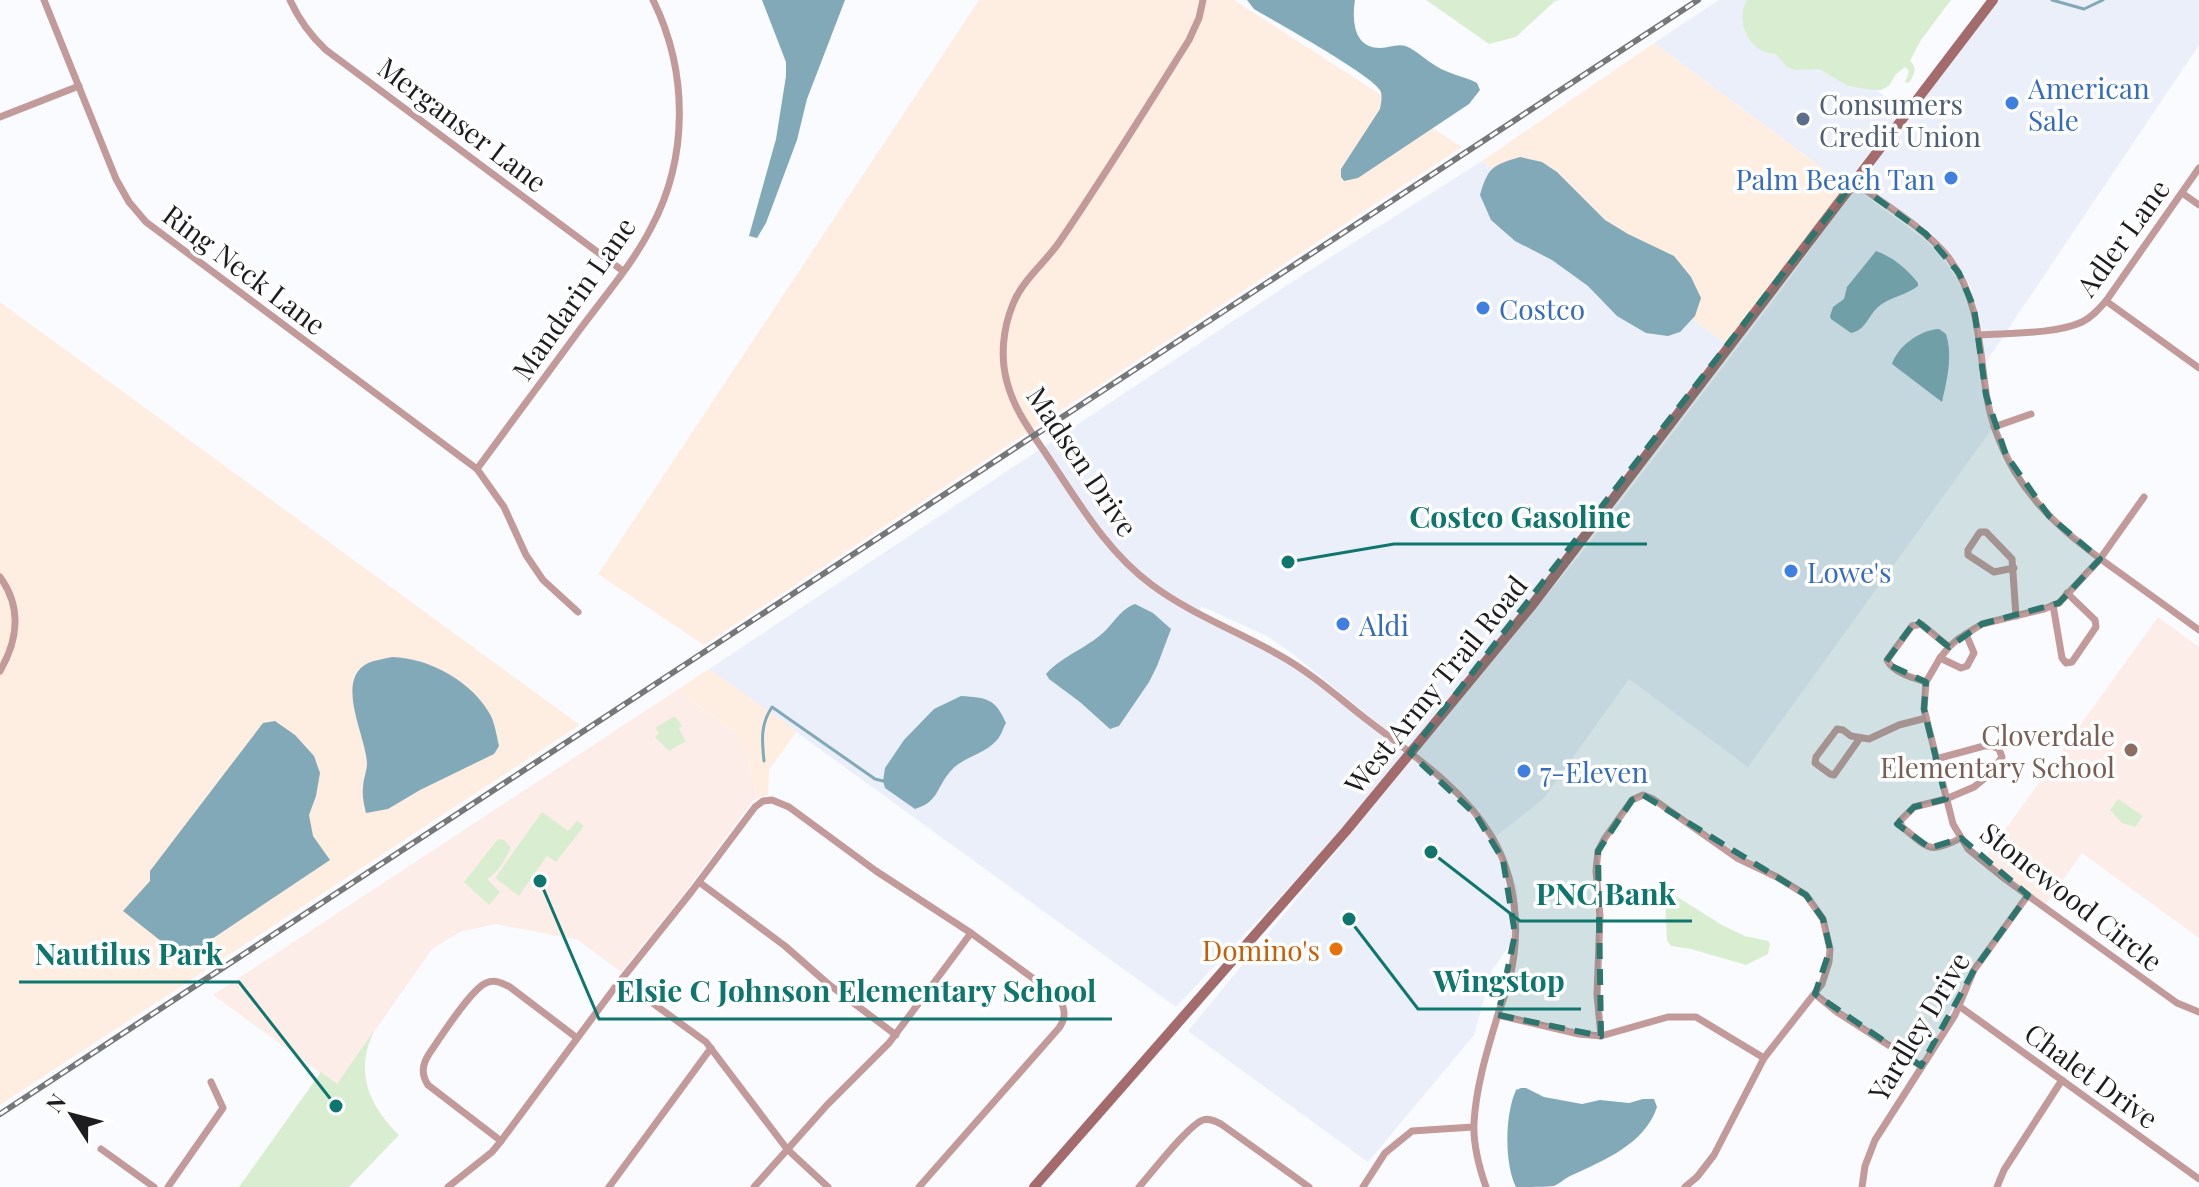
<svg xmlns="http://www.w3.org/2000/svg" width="2199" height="1187" font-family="'Playfair Display',serif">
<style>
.built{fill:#eaeffa}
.industrial{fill:#feeee2}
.education{fill:#fdede9}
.green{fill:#d9eed0}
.water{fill:#81a9b7}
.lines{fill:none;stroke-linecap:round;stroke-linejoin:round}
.stream{stroke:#81a9b7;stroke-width:3}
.street{stroke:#c29a9a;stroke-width:7}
.secondary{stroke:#a36b6c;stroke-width:10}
.rail-casing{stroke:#767779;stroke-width:6}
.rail{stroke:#fff;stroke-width:3;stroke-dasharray:9;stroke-linecap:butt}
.marked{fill:#2e766d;fill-opacity:0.2;stroke:#2e766d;stroke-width:6;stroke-dasharray:16 10;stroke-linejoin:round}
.shop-dot{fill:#3f7fe0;stroke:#fff;stroke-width:3}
.service-dot{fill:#5c6f8a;stroke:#fff;stroke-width:3}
.education-dot{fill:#8d6e63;stroke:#fff;stroke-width:3}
.food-dot{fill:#e8710a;stroke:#fff;stroke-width:3}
.labels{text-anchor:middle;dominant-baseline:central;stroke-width:7;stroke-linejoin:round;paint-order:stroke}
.shop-label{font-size:28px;fill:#366cbe;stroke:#fff;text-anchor:start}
.service-label{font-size:28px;fill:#4e5e75;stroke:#fff;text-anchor:start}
.street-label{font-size:28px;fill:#1d1d1f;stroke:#fff}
.education-label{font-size:28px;fill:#785e54;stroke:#fff;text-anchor:end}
.food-label{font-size:28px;fill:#c56008;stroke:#fff;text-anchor:end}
.leader{fill:none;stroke:#0f766e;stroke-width:3}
.callout-dot{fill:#0f766e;stroke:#fff;stroke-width:3}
.callout-label{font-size:30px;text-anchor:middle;font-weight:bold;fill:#0f766e;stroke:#fff;stroke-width:7;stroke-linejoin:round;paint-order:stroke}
</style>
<rect width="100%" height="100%" fill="#fafbff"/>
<g class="built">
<polygon points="1719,0 1755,0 1903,110 1846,186 1654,43"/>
<polygon points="1998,0 2199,0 2199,45 1986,362 1981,325 1971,288 1953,257 1930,232 1859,181"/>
<polygon points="1482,161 1726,344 1531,599 1409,749 1293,654 1267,636 1201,606 1200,611 1276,650 1404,753 1327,847 1176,1007 709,669 1301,276"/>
<polygon points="1855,188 1926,241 1945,261 1962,288 1976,335 1982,394 1991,430 1748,767 1629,679 1543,799 1496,836 1517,887 1520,931 1492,970 1474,1035 1368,1162 1188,1031 1580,555 1774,300"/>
</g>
<g class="industrial">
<polygon points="979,0 1234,0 1462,147 704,645 598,574"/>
<polygon points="1654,43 1846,186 1726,344 1482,161"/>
<polygon points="0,302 580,725 0,1105"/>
<polygon points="709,669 797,731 769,770 768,795 757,798 743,738 677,690"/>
</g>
<g class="education">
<polygon points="2158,617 2199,647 2199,938 2082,853 2046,904 1984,859"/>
<polygon points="677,690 743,738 757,798 752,802 686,891 621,972 578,940 496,924 460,932 432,949 337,1085 213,995"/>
</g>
<g class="green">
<polygon points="1426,0 1561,0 1555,1 1516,37 1489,44"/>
<path d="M1747 0H1951L1921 40 1910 61C1918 68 1914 74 1910 82L1905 83 1909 71 1905 67 1896 74 1889 86 1881 90H1873L1848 86 1819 69 1795 70 1787 67 1776 54C1751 54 1734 23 1747 0Z"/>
<polygon points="675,716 682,726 679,729 686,741 669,751 655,737 659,733 655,728"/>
<polygon points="2118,799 2143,816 2135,827 2122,823 2110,810"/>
<polygon points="542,812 568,831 577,821 584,826 556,862 547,856 519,896 495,878"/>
<path d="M498 839 504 840 511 847C507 857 498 873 487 879L500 892 489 905 464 882Z"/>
<polygon points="1671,893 1722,925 1745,936 1768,941 1770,944 1768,954 1746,965 1691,949 1671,946 1667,940 1665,903 1665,898"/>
<path d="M375 1029C354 1071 368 1104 399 1135L349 1187H239L321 1072 337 1084Z"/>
</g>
<g class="water">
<polygon points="762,0 845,0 807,99 797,140 766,223 757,238 749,236 776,139 786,76 786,62"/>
<path d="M1247 0H1355C1352 19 1353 48 1380 48 1391 48 1399 42 1410 48 1419 53 1427 61 1436 66 1448 74 1464 76 1477 83L1480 90 1469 104 1358 178 1344 181 1341 177V169L1380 109C1381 103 1383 96 1380 90 1370 74 1276 22 1254 9Z"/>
<path d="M1520 157 1542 162 1557 172 1605 220 1628 234 1674 256 1691 277 1701 298 1695 316 1680 332 1668 336 1646 333 1617 316 1588 286 1552 260 1515 241 1491 220 1480 195C1488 167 1493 165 1520 157Z"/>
<path d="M1876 251C1893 257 1907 269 1918 283V286C1907 295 1887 298 1878 307 1868 316 1866 330 1851 333L1831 319 1830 316 1833 307 1844 299 1847 287Z"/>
<path d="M1939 329 1946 334C1953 356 1947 380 1942 402L1892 364C1898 346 1920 330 1939 329Z"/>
<path d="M1135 604 1153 613 1171 629 1157 666 1149 682 1119 726 1110 729 1080 702 1049 679 1046 674C1063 655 1090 647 1107 629 1116 619 1123 608 1135 604Z"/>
<path d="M392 657C430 658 473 682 491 716 495 725 497 737 499 746L494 754 420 790 388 809 366 813C364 804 362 796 363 788 363 779 367 771 367 763 366 736 334 680 368 663 375 660 384 659 392 657Z"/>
<path d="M961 696C987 698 995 698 1006 723 1003 728 1001 736 997 740 984 755 961 757 949 773 936 789 938 802 915 809L885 788 883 781 885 768 904 740 934 709Z"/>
<polygon points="275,721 295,735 314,756 320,773 316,796 309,815 313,836 330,860 200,947 184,954 171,949 123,911 150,881 150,871 263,723"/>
<path d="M1521 1088H1526L1544 1097 1582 1104 1600 1100 1629 1103 1643 1099H1654L1657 1107C1645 1144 1603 1161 1570 1176 1564 1179 1559 1184 1554 1186 1544 1187 1526 1187 1516 1187 1504 1163 1505 1114 1516 1090Z"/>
</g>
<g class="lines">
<g class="stream">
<polyline points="2052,0 2084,9 2103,0"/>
<path d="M764 761C762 741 760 725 772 707L875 779 883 781"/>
</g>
<g class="street">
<polyline points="44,0 116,179 129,202 146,222 477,469 504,507 526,555 543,580 578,612"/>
<path d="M290 0C299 20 310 35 326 50L623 271"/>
<path d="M1203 0 1199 18 1189 40C1147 107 1105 175 1060 241 1046 262 1023 279 1013 304 1003 328 1000 357 1007 382 1014 410 1032 433 1048 457 1079 503 1107 552 1152 585 1191 614 1237 631 1279 655 1310 672 1338 697 1366 719 1410 753 1463 788 1492 837 1516 878 1521 930 1510 977 1508 988 1503 1000 1499 1011 1488 1048 1476 1085 1474 1123 1473 1145 1479 1167 1486 1187"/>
<polyline points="0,117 79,86"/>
<path d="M1854 182C1885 205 1924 227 1949 258 1979 299 1979 344 1986 392 1990 420 2001 448 2015 472 2041 515 2079 544 2120 573 2146 592 2173 611 2199 630"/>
<polyline points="2182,193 2199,205"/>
<polyline points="2106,301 2199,368"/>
<path d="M1980 335C2009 333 2056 334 2082 322 2092 317 2099 309 2106 301L2199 168"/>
<polyline points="1994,427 2031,414"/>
<path d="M477 469C511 423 544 378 578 332 603 298 632 265 651 228 689 157 688 71 653 0"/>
<polyline points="2144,497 2100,559 2059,603 2044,609 1982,624 1958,639 1949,647 1940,658 1926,682 1924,709 1953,824 1968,849 2005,879 2177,1003 2199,1012"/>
<polyline points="2014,568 1994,572 1968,555 1968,550 1980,532 1986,532 2012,559 2016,616"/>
<path d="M0 577C22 607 18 640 0 671"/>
<polyline points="2053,605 2062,658 2066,663 2072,662 2096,627 2095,620 2067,593"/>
<polyline points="1940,658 1961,668 1967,666 1974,653 1966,634"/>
<path d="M1926 682C1913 678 1894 673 1887 660L1912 626 1921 624 1949 647"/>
<polyline points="1860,738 1834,775 1830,774 1815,763 1816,757 1837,729 1843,730 1851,736 1869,739 1899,725 1926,718"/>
<path d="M1936 759 1984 746H1992L1999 749 2002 757 1990 774 1974 787 1946 799 1914 807 1900 821 1902 827C1929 848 1928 855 1961 838"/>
<polyline points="699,882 785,946 827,983 896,1035"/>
<polyline points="621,980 706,1042 787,1149 828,1187"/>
<polyline points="1815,994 1837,1012 1921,1066"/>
<polyline points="1959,1006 2199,1179"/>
<polyline points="1498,1015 1579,1034 1601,1036 1668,1017 1696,1017 1764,1058"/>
<polyline points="1601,1036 1597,995 1600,916 1596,871 1598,851 1605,838 1632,800 1643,795 1653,799 1737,858 1777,877 1806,895 1823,919 1830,949 1829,962 1822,984 1764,1058 1714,1155 1697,1177 1685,1187"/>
<path d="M501 1141 428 1085C421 1074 422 1065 429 1054 440 1038 471 989 486 983 495 979 502 983 510 987L577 1038"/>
<polyline points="101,1149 154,1187"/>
<polyline points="168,1187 223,1108 211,1082"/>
<path d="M448 1187 492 1152 501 1141 613 990 692 891 755 807 763 801 772 800 789 807 876 871 971 933 1056 995C1065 1005 1067 1017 1059 1028L919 1187"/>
<polyline points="609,1187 711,1048"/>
<polyline points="754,1187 827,1105 889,1043 971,933"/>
<path d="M1139 1187C1151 1174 1189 1124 1203 1120 1209 1118 1215 1121 1221 1124L1309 1187"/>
<polyline points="1363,1187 1385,1153 1412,1131 1473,1127"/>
<polyline points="1862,1187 1865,1166 1875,1140 1955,1015 1974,970 2028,895"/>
<polyline points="1997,1187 2004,1170 2062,1080"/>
</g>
<polyline class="secondary" points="1034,1187 1346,831 1533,604 1993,0"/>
<defs>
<polyline id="rail" points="0,1114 1698,0"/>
</defs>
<use href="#rail" class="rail-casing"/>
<use href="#rail" class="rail"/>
</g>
<path class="marked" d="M1854 182 1926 234 1959 273 1974 308 1986 395 2006 455 2049 516 2100 559 2059 603 1982 624 1949 647 1916 620 1885 663 1926 682 1924 709 1946 799 1914 807 1897 824 1930 848 1961 838 2028 895 1974 970 1921 1066 1815 994 1830 949 1823 919 1806 895 1643 795 1632 800 1598 851 1601 1036 1498 1015 1515 934 1503 860 1476 815 1410 753Z"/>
<g class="shop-dot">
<circle cx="2012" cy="103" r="8"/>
<circle cx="1951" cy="178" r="8"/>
<circle cx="1483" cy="308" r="8"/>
<circle cx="1791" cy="571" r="8"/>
<circle cx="1343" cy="624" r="8"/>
<circle cx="1524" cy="771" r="8"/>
</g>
<circle class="service-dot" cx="1803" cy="119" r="8"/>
<circle class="education-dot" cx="2131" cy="750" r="8"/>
<circle class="food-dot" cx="1336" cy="949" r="8"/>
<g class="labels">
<g class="shop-label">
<text x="2028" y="87">American<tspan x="2028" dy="32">Sale</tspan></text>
<text x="1935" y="178" text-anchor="end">Palm Beach Tan</text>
<text x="1499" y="308">Costco</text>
<text x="1807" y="571">Lowe's</text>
<text x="1359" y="624">Aldi</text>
<text x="1540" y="771">7-Eleven</text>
</g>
<g class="service-label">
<text x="1819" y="103">Consumers<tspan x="1819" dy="32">Credit Union</tspan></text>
</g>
<g class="street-label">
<text transform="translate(463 124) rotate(37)">Merganser Lane</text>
<text transform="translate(2122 237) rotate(-54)">Adler Lane</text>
<text transform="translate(245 269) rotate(37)">Ring Neck Lane</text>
<text transform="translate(573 298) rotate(-55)">Mandarin Lane</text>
<text transform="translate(1083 461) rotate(56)">Madsen Drive</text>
<text transform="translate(1435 684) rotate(-51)">West Army Trail Road</text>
<text transform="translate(2072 896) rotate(38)">Stonewood Circle</text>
<text transform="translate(1918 1026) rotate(-59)">Yardley Drive</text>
<text transform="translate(2092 1075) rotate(36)">Chalet Drive</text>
</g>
<g class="education-label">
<text x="2115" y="734">Cloverdale<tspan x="2115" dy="32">Elementary School</tspan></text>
</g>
<g class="food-label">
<text x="1320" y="949">Domino's</text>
</g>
</g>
<path class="leader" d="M1288 562L1394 544H1647M1431 852L1520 921H1692M336 1106L239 982H19M1349 919L1418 1009H1581M540 881L599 1019H1112"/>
<g class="callout-dot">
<circle cx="1288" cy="562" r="8"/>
<circle cx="1431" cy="852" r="8"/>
<circle cx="336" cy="1106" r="8"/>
<circle cx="1349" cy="919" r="8"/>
<circle cx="540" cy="881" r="8"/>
</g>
<g class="callout-label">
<text x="1520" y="528">Costco Gasoline</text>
<text x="1606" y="905">PNC Bank</text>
<text x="129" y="965">Nautilus Park</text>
<text x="1499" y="992">Wingstop</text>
<text x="856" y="1002">Elsie C Johnson Elementary School</text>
</g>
<g transform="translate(72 1115) rotate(306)" stroke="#ffffff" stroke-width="6" paint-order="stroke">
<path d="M0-6L14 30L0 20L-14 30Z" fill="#1d1d1f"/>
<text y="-12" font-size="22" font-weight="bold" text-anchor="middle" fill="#1d1d1f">N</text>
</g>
</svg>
